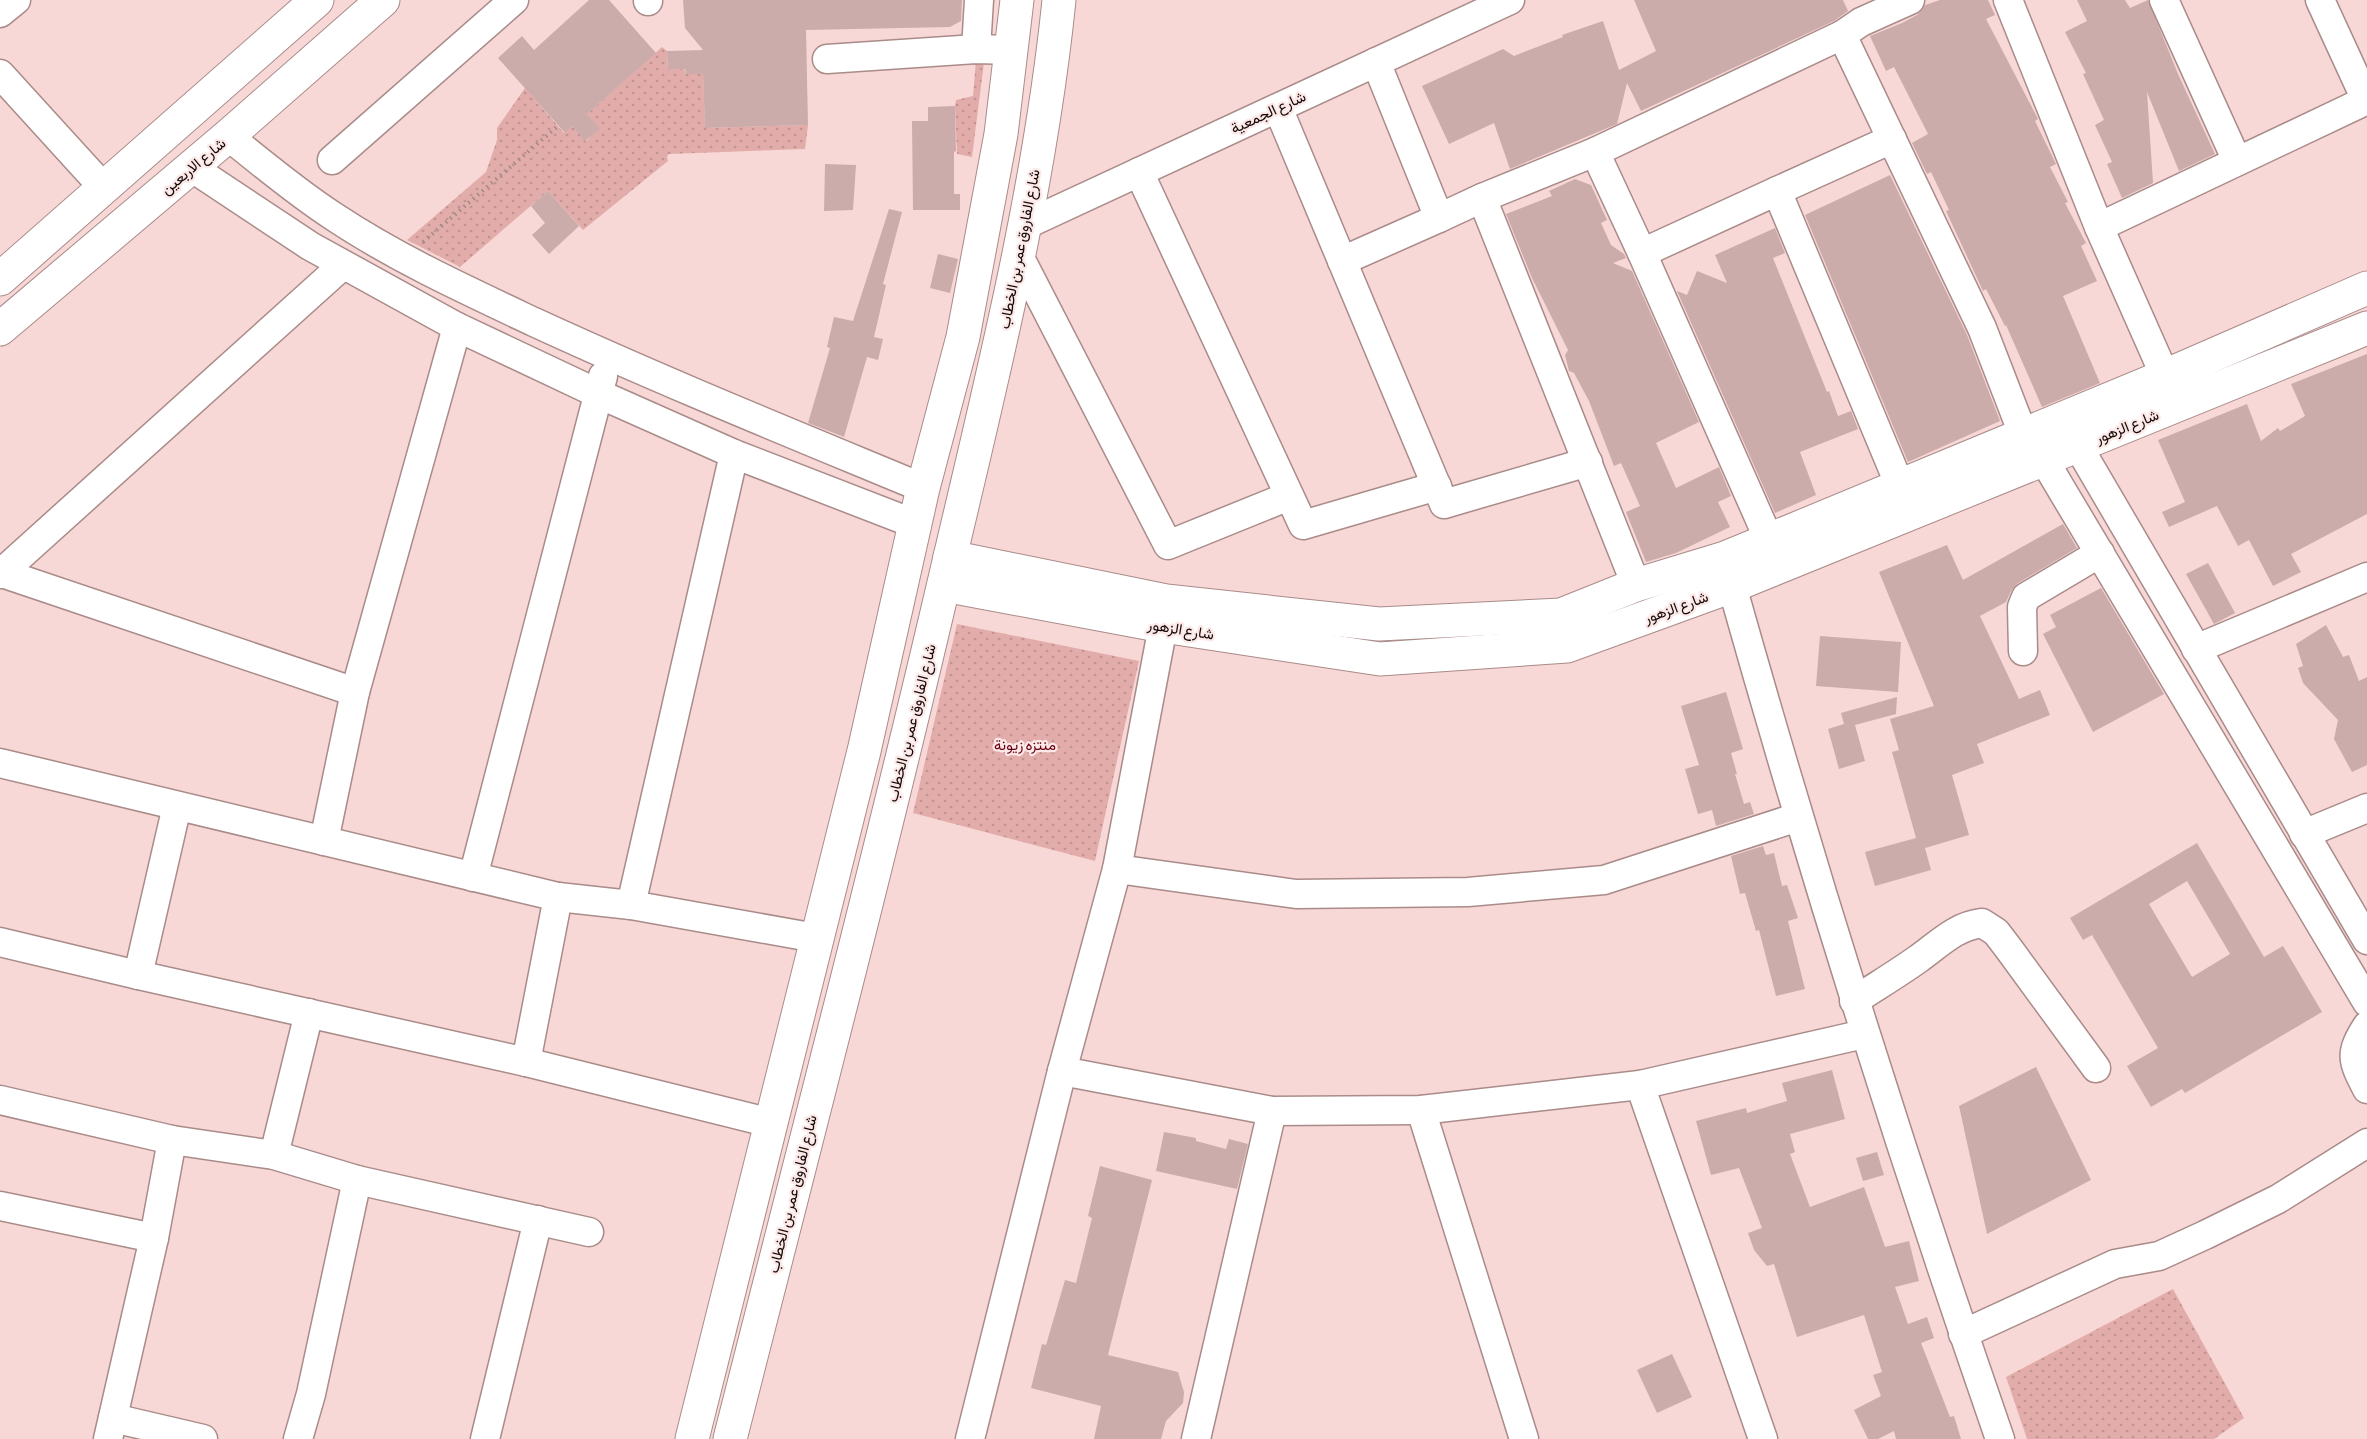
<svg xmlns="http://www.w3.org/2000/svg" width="2367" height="1439" font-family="'Asap Condensed',Vazirmatn,sans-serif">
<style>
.park{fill:url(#park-dots)}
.building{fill:#cbacaa;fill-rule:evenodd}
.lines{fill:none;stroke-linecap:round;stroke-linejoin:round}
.minor-casing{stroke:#a98b89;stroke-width:31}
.major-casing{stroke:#a98b89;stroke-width:35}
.path{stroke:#a08987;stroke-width:4;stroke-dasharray:1.5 4.5;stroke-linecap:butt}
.minor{stroke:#fff;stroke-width:28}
.major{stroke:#fff;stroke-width:33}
.labels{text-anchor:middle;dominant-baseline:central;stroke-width:4.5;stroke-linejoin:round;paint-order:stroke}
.street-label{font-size:15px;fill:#130908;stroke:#fce8e7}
.park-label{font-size:15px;fill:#690012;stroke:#fce8e7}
</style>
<defs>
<pattern id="park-dots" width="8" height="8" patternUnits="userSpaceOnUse" patternTransform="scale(1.5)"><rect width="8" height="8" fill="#e2acaa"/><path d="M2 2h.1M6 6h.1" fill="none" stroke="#c19391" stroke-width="1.8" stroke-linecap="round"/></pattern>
</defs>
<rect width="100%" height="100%" fill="#f8d8d6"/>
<g class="park">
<polygon points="981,0 988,31 972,157 957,154 955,106 956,100 973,96"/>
<polygon points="662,47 667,51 668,70 684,69 686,74 703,73 705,128 808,125 805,149 669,154 667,156 668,161 583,230 548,191 460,267 407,240 486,172 497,140 497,128 525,88 564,133 572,126 586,141 599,129 587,114"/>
<polygon points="957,624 1139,661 1095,861 913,813"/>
<polygon points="2173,1289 2244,1418 2214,1439 2027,1439 2006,1377"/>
</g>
<g class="building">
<polygon points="589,0 609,0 656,53 587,114 600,129 585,141 572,126 565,133 498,58 522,36 534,50"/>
<polygon points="683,0 962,0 961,21 950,27 806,30 808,125 705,128 703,74 686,74 685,69 668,70 667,51 703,50 685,28"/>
<polygon points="1634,0 1843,0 1848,11 1834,21 1641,111 1627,83 1617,124 1510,169 1494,123 1449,144 1422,86 1503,49 1514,56 1563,37 1562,35 1603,21 1619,70 1656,51"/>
<polygon points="1940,0 1988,0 1995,15 1986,19 2038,119 2035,121 2056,164 2050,167 2068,202 2065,203 2086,243 2081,246 2097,281 2063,296 2100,383 2042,407 2006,325 2005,326 1986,289 1983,291 1946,211 1949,210 1931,172 1927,174 1912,143 1928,134 1894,67 1886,71 1870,36 1902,23 1917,15 1925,5"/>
<polygon points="2077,0 2125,0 2130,8 2148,0 2178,74 2215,154 2179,171 2147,92 2153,183 2122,198 2107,164 2112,162 2095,125 2104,120 2083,74 2086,73 2065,32 2087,21"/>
<polygon points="955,106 956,151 954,152 954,194 960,194 960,210 913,210 912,121 928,121 928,107"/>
<polygon points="825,164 856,165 853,210 824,211"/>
<polygon points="1890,175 1967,335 2000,421 1908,462 1805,215"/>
<polygon points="1575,179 1591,185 1607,220 1601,223 1611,245 1624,254 1626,258 1613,263 1632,271 1699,422 1656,443 1676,488 1719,467 1731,496 1718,502 1730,527 1676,553 1646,562 1626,512 1640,506 1621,463 1614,466 1589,401 1574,373 1569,371 1565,355 1568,350 1532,278 1506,214 1552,196 1549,191"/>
<polygon points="548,191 579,226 549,254 532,235 545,223 531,206"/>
<polygon points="889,209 902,212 883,284 886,285 874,337 883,339 878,360 867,357 844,437 808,423 830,348 827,347 834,317 853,321"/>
<polygon points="1775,228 1785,253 1773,258 1827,392 1829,391 1838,416 1851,411 1858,429 1800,452 1816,495 1775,513 1677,291 1687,295 1697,271 1727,283 1715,255"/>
<polygon points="938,254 958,259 950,293 930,288"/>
<polygon points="2367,354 2367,514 2291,554 2301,572 2273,586 2249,540 2238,546 2217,506 2169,527 2162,512 2185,502 2158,440 2247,404 2261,441 2278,428 2280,431 2305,416 2291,384"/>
<polygon points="2063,524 2077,548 2018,583 2011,591 2006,602 1980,616 2019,699 2040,690 2050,715 1977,744 1984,763 1952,775 1969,835 1925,848 1931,870 1875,886 1865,852 1916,838 1892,752 1899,750 1890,719 1934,706 1879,572 1947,545 1963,580"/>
<polygon points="2208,563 2235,613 2214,624 2186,574"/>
<polygon points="2101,588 2164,694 2093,732 2043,634 2056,627 2050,615"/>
<polygon points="2326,625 2343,657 2349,655 2359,681 2367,677 2367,765 2352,772 2334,739 2338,720 2303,683 2298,668 2303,666 2296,644"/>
<polygon points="1820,636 1901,642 1898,692 1816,686"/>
<polygon points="1726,692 1743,749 1731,753 1737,774 1735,774 1744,804 1750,802 1754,814 1716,826 1712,810 1698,814 1685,769 1699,765 1681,706"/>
<polygon points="1897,697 1896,714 1855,725 1865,761 1839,769 1828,729 1844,724 1841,713"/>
<path d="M2197 843 2264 957 2283 946 2322 1012 2185 1093 2182 1089 2151 1107 2127 1066 2158 1048 2092 935 2083 940 2070 918ZM2187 881 2230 954 2192 977 2149 904Z"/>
<polygon points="1763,846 1766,855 1774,853 1782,886 1787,885 1798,918 1788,921 1805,989 1776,996 1759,930 1756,931 1745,893 1740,894 1731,856"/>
<polygon points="2036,1067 2091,1180 1987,1234 1959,1106"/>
<polygon points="1832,1070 1845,1119 1790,1134 1795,1152 1790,1154 1810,1207 1864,1187 1885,1247 1909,1241 1919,1281 1895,1287 1908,1324 1927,1317 1934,1338 1921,1343 1950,1417 1954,1416 1961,1439 1896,1439 1894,1431 1878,1439 1868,1439 1854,1410 1881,1396 1873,1375 1882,1372 1864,1315 1797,1337 1774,1264 1767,1266 1754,1250 1748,1233 1762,1228 1739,1168 1711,1175 1696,1121 1746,1108 1747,1113 1787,1101 1782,1083"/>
<polygon points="1164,1132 1196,1138 1196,1141 1226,1149 1229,1139 1248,1144 1237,1189 1156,1171"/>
<polygon points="1877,1152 1884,1175 1863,1181 1856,1158"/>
<polygon points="1100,1166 1152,1180 1108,1355 1178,1372 1184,1392 1183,1403 1166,1421 1161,1439 1094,1439 1101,1406 1031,1388 1042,1344 1046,1345 1065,1280 1076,1283 1092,1218 1088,1216"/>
<polygon points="1672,1354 1692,1397 1657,1413 1637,1370"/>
</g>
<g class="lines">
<defs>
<g id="minor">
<polyline points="648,0 648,1"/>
<polyline points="1910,0 1861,22 1842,35 1982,328 2023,434"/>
<polyline points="2008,0 2099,227 2165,376"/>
<polyline points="2164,0 2237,161"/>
<polyline points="2320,0 2366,100"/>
<polyline points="0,13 16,0"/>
<polyline points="976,49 979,0"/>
<polyline points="827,59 976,49 1011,50"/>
<polyline points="1376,62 1439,218 1482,198 1636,585"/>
<polyline points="0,74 103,187"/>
<polyline points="1278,108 1444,504 1588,462"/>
<path d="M228 136C263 164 296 192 333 216 396 258 466 290 534 322 662 381 793 434 923 488"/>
<polyline points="1595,152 1642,253 1769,540"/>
<polyline points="332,160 514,0"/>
<polyline points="191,167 310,246 457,327 599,394 734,454 915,524"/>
<polyline points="1139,172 1303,525 1437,486"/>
<polyline points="1777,191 1892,139"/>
<polyline points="1482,198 1595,152 1842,35"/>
<polyline points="1025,225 1510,0"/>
<polyline points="2099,227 2367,100"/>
<polyline points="1642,253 1777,191 1900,486"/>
<polyline points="1019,256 1168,545 1289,496"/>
<polyline points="1342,261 1439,218"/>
<polyline points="2078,446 2367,940"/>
<polyline points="2044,460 2367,1002"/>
<polyline points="2,573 355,692"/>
<polyline points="0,574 343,265"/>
<path d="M1732 586C1813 873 1902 1157 2000 1439"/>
<polyline points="2196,649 2367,577"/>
<polyline points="2023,651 2022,607 2026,597 2100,553"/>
<polyline points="0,763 558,897 631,905 816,938"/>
<polyline points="2304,834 2367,808"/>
<polyline points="324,841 355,692 457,327"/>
<polyline points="1117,869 1296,894 1468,892 1604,880 1798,817"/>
<polyline points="473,877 603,376"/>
<polyline points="631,905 734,454"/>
<polyline points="0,942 138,975 526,1062 771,1123"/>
<polyline points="138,975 177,806"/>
<path d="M1854 1001C1875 987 1897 974 1918 959 1939 944 1956 926 1982 923L1996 932 2009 949 2096 1068"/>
<path d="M2367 1026C2349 1054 2352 1060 2367 1089"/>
<polyline points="526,1062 558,897"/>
<polyline points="1062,1071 1272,1111 1421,1110 1640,1085 1864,1034"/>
<polyline points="1640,1085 1763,1439"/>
<polyline points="0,1100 172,1140 274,1155 357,1180 589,1232"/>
<polyline points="1421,1110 1524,1439"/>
<polyline points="274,1155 309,1013"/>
<polyline points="0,1206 154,1238"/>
<polyline points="1963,1334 2115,1264 2159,1256 2205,1235 2278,1199 2367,1143"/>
<polyline points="113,1418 203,1439"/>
<polyline points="108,1439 154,1238 172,1140"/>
<polyline points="298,1439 311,1394 357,1180"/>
<polyline points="485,1439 538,1220"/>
<polyline points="970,1439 1062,1071 1117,869 1163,626"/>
<polyline points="1196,1439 1272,1111"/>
</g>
<g id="major">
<polyline points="0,279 317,0"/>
<polyline points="0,329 228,136 383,0"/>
<polyline points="950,557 1166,601 1379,624 1561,615 1636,585 1725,558 1769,540 2165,376 2367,288"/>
<polyline points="944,585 1163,626 1380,659 1567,646 1732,586 2367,328"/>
<polyline points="692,1439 864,751 923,488 963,337 1001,134 1017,0"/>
<path d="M730 1439C805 1144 882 850 951 553 994 370 1040 187 1059 0"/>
</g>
</defs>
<use href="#minor" class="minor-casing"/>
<use href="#major" class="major-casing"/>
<polyline class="path" points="423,242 558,126"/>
<use href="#minor" class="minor"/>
<use href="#major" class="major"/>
</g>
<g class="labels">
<g class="street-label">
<text transform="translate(1268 112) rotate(-25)">شارع الجمعية</text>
<text transform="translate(193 166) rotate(-40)">شارع الاربعين</text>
<text transform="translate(1019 249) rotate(-79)">شارع الفاروق عمر بن الخطاب</text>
<text transform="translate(2127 426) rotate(-22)">شارع الزهور</text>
<text transform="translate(1676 607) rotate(-20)">شارع الزهور</text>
<text transform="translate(1181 629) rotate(9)">شارع الزهور</text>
<text transform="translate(911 723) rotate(-76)">شارع الفاروق عمر بن الخطاب</text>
<text transform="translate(792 1194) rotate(-76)">شارع الفاروق عمر بن الخطاب</text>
</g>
<g class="park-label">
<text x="1025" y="744">منتزه زيونة</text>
</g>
</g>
</svg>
